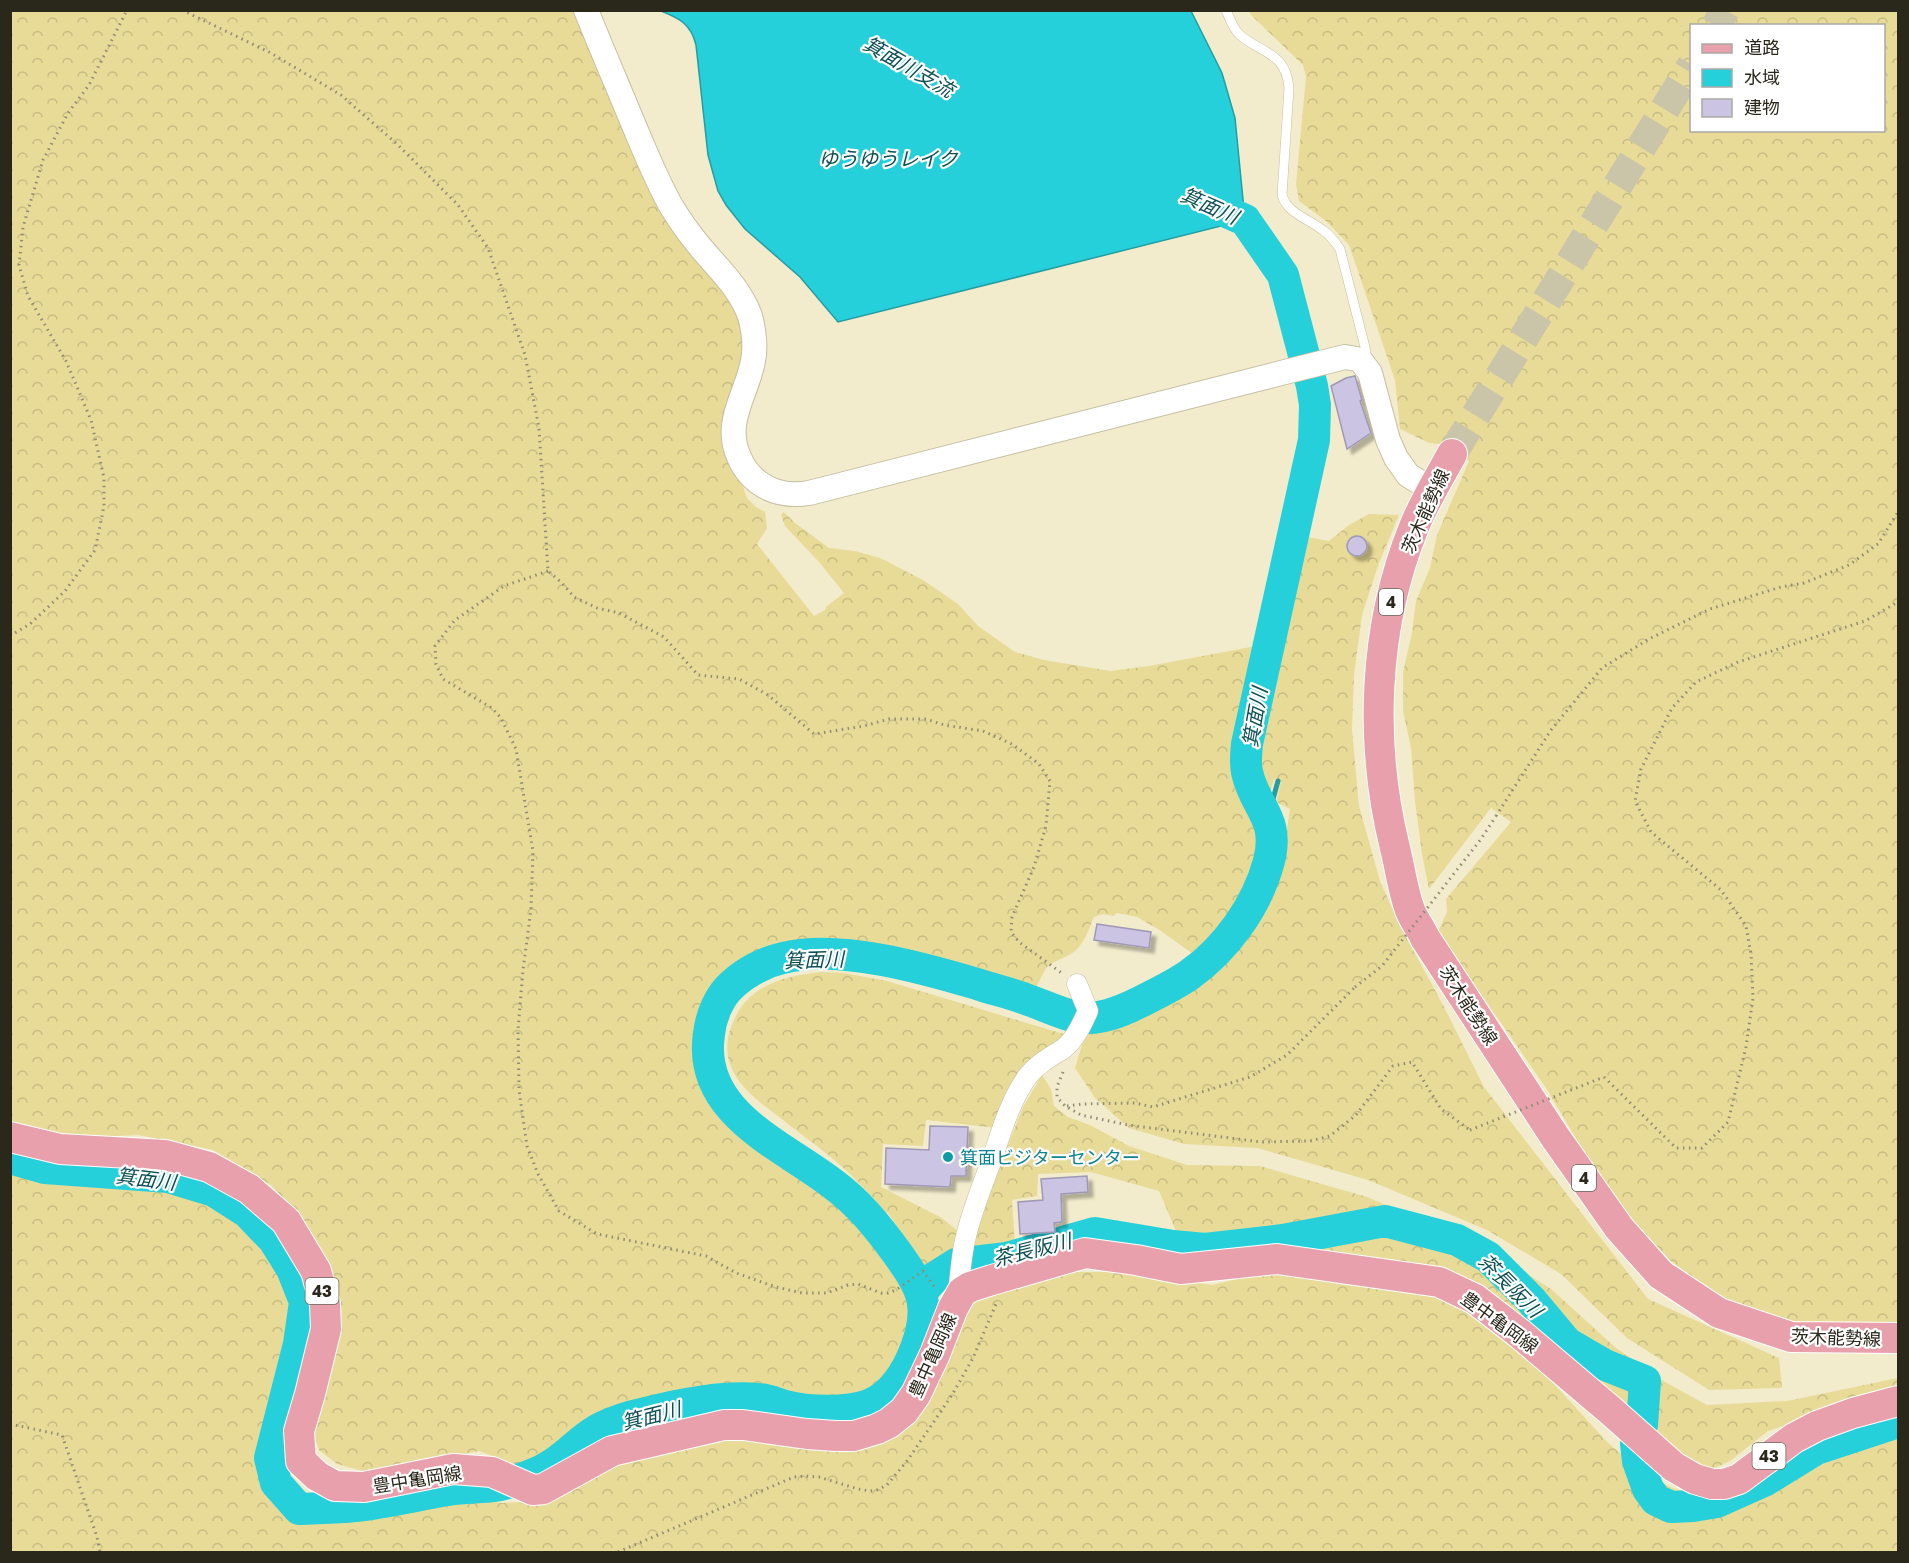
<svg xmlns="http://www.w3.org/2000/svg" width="1909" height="1563" font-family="'Golos Text','Noto Sans JP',sans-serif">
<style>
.forest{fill:url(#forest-crowns);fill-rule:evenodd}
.water{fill:#25d0db;stroke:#269da1;stroke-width:1.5}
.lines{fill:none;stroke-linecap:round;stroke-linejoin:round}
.stream{stroke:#269da1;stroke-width:5}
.river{stroke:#25d0db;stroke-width:32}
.building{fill:#ccc4e3;stroke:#a099b6;stroke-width:1.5;filter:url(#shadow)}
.primary-tunnel{stroke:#cac5a9;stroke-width:30;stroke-dasharray:30 15;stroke-linecap:butt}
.service-casing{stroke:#c5bfa0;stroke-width:10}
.minor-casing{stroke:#c5bfa0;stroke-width:21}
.tertiary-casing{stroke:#c5bfa0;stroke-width:26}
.primary-casing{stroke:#fff;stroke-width:32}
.path{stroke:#908b75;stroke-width:3;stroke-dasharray:1.5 4.5;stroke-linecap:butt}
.service{stroke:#fff;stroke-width:9}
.minor{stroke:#fff;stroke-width:20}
.tertiary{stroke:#fff;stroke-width:24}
.primary{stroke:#e9a0ad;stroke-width:30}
.path-bridge{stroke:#908b75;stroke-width:3;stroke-dasharray:1.5 4.5;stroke-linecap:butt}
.culture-dot{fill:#0f9aa8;stroke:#fff;stroke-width:2}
.labels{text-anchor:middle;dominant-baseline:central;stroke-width:4.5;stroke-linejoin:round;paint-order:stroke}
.shield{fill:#fff;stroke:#6a685f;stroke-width:1.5}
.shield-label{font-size:16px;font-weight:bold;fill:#2a271b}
.street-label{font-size:18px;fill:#2a271b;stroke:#fff}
.culture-label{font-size:18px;fill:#0d838f;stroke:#fff;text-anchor:start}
.water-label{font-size:20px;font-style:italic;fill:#0d5156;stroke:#fff}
</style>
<defs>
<pattern id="forest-crowns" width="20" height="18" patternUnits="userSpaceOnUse" patternTransform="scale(1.5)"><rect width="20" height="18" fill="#e8db98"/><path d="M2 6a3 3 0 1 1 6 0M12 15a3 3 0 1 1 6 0" fill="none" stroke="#c7bc82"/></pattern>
<filter id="shadow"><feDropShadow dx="5" dy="5" stdDeviation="1.5" flood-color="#0004"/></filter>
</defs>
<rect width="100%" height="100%" fill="#f2eccc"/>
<g class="forest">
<path d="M11 11H575L735 303 744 337 740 368 721 424 723 443 727 459 732 470 741 481 747 498 756 507 765 512 767 528 757 544 814 616 825 610 826 607 844 593 819 562 785 526 781 514 784 512 795 523 829 548 855 551 880 558 923 580 958 604 978 626 1015 652 1044 660 1110 671 1149 666 1256 646 1237 741 1235 764 1241 794 1258 832V850L1244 894 1225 927 1210 945 1196 956 1158 929 1137 917 1117 913 1113 916 1103 914 1094 917C1088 931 1083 949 1067 956 1059 960 1053 962 1046 968L1025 1009C948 988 807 925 739 990 715 1013 710 1055 727 1083 739 1102 767 1119 785 1133 837 1174 877 1209 915 1265 920 1273 929 1282 932 1292 935 1302 934 1313 933 1323L903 1393 867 1422 604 1443 522 1467 479 1451 366 1472 337 1464 319 1450 313 1433 336 1304 295 1212 272 1186 213 1150 138 1135 61 1139 11 1127Z"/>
<path d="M1249 11H1898V1329L1793 1324 1730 1303 1672 1262 1631 1220 1578 1142 1546 1088 1438 932 1447 912 1446 899 1511 822 1491 808 1429 889 1422 854 1415 801 1411 748 1403 711V672L1412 633 1416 601 1430 568 1437 535 1469 461 1440 444 1429 443 1400 429 1395 380 1349 245 1326 221 1299 201 1296 184 1306 77 1303 65 1251 15ZM1692 26H1884V130H1692Z"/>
<path d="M1369 514 1399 515 1379 563 1362 615 1354 675 1352 729 1359 806 1380 881 1401 928 1442 1003 1484 1087 1648 1299 1779 1358 1782 1388 1709 1390 1627 1338 1561 1274 1487 1230 1368 1180 1257 1148 1184 1144 1129 1128 1095 1098 1075 1068 1088 1025C1158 1015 1206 987 1246 928 1255 916 1265 903 1271 890 1282 865 1286 836 1290 809L1276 802 1281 782 1274 779 1268 797 1259 773 1258 750 1261 726 1289 603 1293 602 1307 537 1329 541 1349 525Z"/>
<path d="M821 972 844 973 887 981 1067 1035 997 1128 926 1120 923 1146 883 1144 881 1187 942 1218 961 1234 957 1271 936 1284 888 1213 885 1212C868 1191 848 1171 827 1154 811 1141 795 1130 779 1117 744 1091 711 1064 736 1016 753 983 787 976 821 972Z"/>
<polygon points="1042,1075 1051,1089 1054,1106 1068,1117 1090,1125 1129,1146 1187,1165 1260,1166 1367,1197 1480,1244 1551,1289 1616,1348 1665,1382 1707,1405 1787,1401 1898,1378 1898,1392 1862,1401 1768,1431 1730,1461 1713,1469 1700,1468 1690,1464 1489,1295 1187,1257 1159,1191 1091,1172 1038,1174 1037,1196 1012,1200 1015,1246 1079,1228 1086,1243 988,1270 966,1271 971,1238 1023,1107"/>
<polygon points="11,1170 46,1178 168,1190 209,1201 241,1219 271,1256 294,1306 258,1458 265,1487 297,1522 336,1519 461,1497 502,1503 537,1501 617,1460 718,1437 871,1443 970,1307 977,1301 1020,1285 1063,1272 1132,1272 1212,1285 1275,1270 1437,1295 1470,1308 1546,1375 1607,1442 1639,1469 1670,1487 1708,1500 1740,1498 1784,1463 1831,1432 1898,1412 1898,1552 11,1552"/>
</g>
<path class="water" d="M661 11H1191L1222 73 1235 118 1245 220 838 322 800 277 745 229 726 205 718 191 708 155 696 45C691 24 679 18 661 11Z"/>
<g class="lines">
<polyline class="stream" points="1268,817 1278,781"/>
<g class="river">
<path d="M10 1158 45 1168 168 1177 214 1191 247 1212 274 1240 292 1269 305 1302 299 1344 270 1458 276 1483 299 1509C317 1508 336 1508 355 1506 386 1503 417 1495 448 1490 464 1487 480 1488 495 1486 508 1484 537 1474 548 1467 567 1457 582 1437 601 1428 615 1421 632 1416 646 1413 679 1404 724 1396 758 1399 768 1399 775 1403 785 1406 807 1412 848 1413 869 1405 893 1395 907 1372 916 1348 932 1305 922 1288 897 1253 878 1227 859 1203 833 1184 783 1145 697 1113 709 1034 711 1016 719 996 733 984 746 972 765 962 783 958 839 944 923 968 977 984 995 990 1014 994 1031 1001 1048 1007 1068 1017 1085 1018 1106 1019 1129 1008 1148 998 1162 991 1176 984 1189 975 1226 949 1257 906 1269 861 1280 817 1255 809 1247 772 1245 763 1246 754 1247 744L1314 440 1315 405 1312 386 1283 275 1245 220 1206 203"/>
<polyline points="921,1292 934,1278 956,1264 1007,1258 1095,1233 1173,1246 1205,1249 1283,1240 1385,1221 1457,1240 1488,1257 1531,1300 1567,1343 1605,1365 1645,1381 1642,1425 1636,1444 1638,1461 1648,1489 1656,1500 1671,1507 1693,1506 1717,1502 1764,1481 1816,1449 1898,1422"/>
</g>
</g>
<g class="building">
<polygon points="1355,376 1362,400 1360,401 1371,433 1347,449 1331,386 1346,378"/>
<circle cx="1357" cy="546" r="10"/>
<polygon points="1097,924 1151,932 1149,948 1094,940"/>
<polygon points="930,1126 968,1127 966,1176 951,1176 950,1187 885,1184 886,1148 929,1150"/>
<polygon points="1087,1176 1088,1192 1061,1194 1062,1222 1054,1223 1055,1232 1020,1234 1018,1202 1043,1200 1041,1179"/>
</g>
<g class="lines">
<g class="primary-tunnel">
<polyline points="1716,26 1725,10"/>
<polyline points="1452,454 1692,65"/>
</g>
<defs>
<path id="service" d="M1226 10C1230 19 1233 29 1240 35 1262 54 1286 52 1289 88L1282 195C1287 214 1310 219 1324 231 1331 236 1336 243 1340 249L1366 351 1362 359"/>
<path id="minor" d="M958 1296C960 1276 961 1256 966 1236 972 1211 982 1186 991 1162 1001 1133 1009 1103 1027 1077 1037 1064 1050 1057 1063 1049 1075 1040 1082 1024 1088 1011L1077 984"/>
<path id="tertiary" d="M586 10C602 50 619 89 635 128 646 154 657 181 671 206 679 219 688 232 697 243 716 267 739 286 750 316 754 331 756 346 753 361 747 394 723 422 739 457 743 467 749 475 758 482 774 494 790 496 809 493L1289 371 1345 357 1357 359 1361 361 1370 373 1388 440 1396 458 1408 475 1432 490"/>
<g id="primary">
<path d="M1452 454C1439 478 1424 502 1414 527 1373 628 1369 743 1395 848 1400 868 1403 891 1410 910 1414 920 1421 929 1425 938L1555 1137 1619 1228 1661 1275 1719 1313 1791 1337 1898 1338"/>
<polyline points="10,1137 60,1149 165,1155 209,1167 249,1189 286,1221 316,1271 325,1304 326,1329 310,1394 299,1431 301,1461 317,1476 335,1486 364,1487 453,1469 492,1472 533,1490 543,1489 612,1451 724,1425 743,1425 807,1434 836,1436 854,1436 877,1429 889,1423 904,1411 916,1394 935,1354 953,1308 962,1292 970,1287 992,1280 1085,1253 1136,1260 1181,1269 1277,1259 1439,1282 1475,1299 1519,1333 1611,1411 1674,1467 1695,1479 1712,1484 1724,1484 1739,1479 1794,1438 1817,1426 1853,1413 1898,1401"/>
</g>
</defs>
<use href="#service" class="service-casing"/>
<use href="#minor" class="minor-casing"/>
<use href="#tertiary" class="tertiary-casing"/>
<use href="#primary" class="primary-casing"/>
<g class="path">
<polyline points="182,10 269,52 341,95 397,144 458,205 488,248 525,355 539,428 548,571 562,583 574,597 597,608 619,613 664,637 698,675 739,679 768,695 814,734 864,726 889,719 926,719 944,725 983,731 1012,744 1039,764 1050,781 1046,826 1034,867 1012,917 1011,932 1019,942 1063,974"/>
<polyline points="548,571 504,586 455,620 435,646 436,664 443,679 492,708 501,718 516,749 533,851 531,909 523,970 518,1030 519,1090 527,1146 538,1174 559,1211 597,1234 706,1256 736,1273 776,1287 802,1293 827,1293 848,1285 858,1284 881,1293 888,1293 896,1290 923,1271 936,1289"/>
<polyline points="10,636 30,624 65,591 95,550 104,506 104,478 91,420 66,361 28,296 19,265 23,227 43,160 68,113 89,85 127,10"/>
<polyline points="1496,816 1551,730 1602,668 1649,639 1710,609 1781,587 1804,583 1849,565 1878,544 1898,512"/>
<polyline points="1063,1072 1057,1087 1057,1097 1065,1106 1081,1115 1128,1125 1261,1142 1310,1141 1330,1136 1356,1115 1393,1066 1412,1062 1441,1109 1470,1130"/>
<polyline points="1604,1077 1676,1148 1702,1148 1728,1122 1746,1047 1753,998 1751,954 1746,926 1721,890 1651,832 1635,801 1641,769 1672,708 1696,682 1738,662 1865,621 1898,602"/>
<polyline points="1067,1106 1082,1104 1135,1103 1153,1107 1250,1077 1287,1055 1355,987"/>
<polyline points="10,1424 62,1435 97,1537 100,1552"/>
<polyline points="618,1552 794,1477 805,1476 819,1477 858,1489 870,1491 877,1490 887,1485 907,1461 952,1395 973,1358 996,1304"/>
</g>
<use href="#service" class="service"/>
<use href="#minor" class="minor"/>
<use href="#tertiary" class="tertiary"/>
<use href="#primary" class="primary"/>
<g class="path-bridge">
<polyline points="1355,987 1382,966 1481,839 1496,816"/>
<polyline points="1470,1130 1604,1077"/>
</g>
</g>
<circle class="culture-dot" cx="948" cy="1157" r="6"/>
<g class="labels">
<g class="shield">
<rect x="1379" y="589" width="24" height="26" rx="4.5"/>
<rect x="1572" y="1165" width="24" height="26" rx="4.5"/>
<rect x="305.5" y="1278" width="33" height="26" rx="4.5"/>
<rect x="1752.5" y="1443" width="33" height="26" rx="4.5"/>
</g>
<g class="shield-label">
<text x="1391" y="602">4</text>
<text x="1584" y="1178">4</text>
<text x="322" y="1291">43</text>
<text x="1769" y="1456">43</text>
</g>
<g class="street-label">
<text transform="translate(1425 511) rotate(-66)">茨木能勢線</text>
<text transform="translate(1469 1005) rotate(57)">茨木能勢線</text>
<text transform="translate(1500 1322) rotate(36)">豊中亀岡線</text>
<text transform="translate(1836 1337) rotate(2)">茨木能勢線</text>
<text transform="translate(932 1355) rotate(-66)">豊中亀岡線</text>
<text transform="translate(417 1479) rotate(-9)">豊中亀岡線</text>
</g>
<g class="culture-label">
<text x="960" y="1157">箕面ビジターセンター</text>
</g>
<g class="water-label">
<text transform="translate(909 66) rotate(30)">箕面川支流</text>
<text x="888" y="158">ゆうゆうレイク</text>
<text transform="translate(1210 205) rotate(24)">箕面川</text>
<text transform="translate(1254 717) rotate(-80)">箕面川</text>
<text transform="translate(814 959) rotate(-2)">箕面川</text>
<text transform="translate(146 1178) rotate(7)">箕面川</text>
<text transform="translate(1032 1249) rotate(-14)">茶長阪川</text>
<text transform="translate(1511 1285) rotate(45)">茶長阪川</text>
<text transform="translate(651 1415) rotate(-14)">箕面川</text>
</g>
</g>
<rect width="1909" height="1563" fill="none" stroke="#2a271b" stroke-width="24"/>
<rect x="1690" y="24" width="195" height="108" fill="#ffffff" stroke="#aaa9a4" stroke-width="1.5"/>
<rect x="1702" y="44" width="30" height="9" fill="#e9a0ad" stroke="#aaa9a4" stroke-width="1.5"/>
<text x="1744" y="54" font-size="18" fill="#2a271b">道路</text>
<rect x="1702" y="69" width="30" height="18" fill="#25d0db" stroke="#aaa9a4" stroke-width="1.5"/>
<text x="1744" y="84" font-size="18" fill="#2a271b">水域</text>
<rect x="1702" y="99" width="30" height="18" fill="#ccc4e3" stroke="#aaa9a4" stroke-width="1.5"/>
<text x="1744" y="114" font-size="18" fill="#2a271b">建物</text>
</svg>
